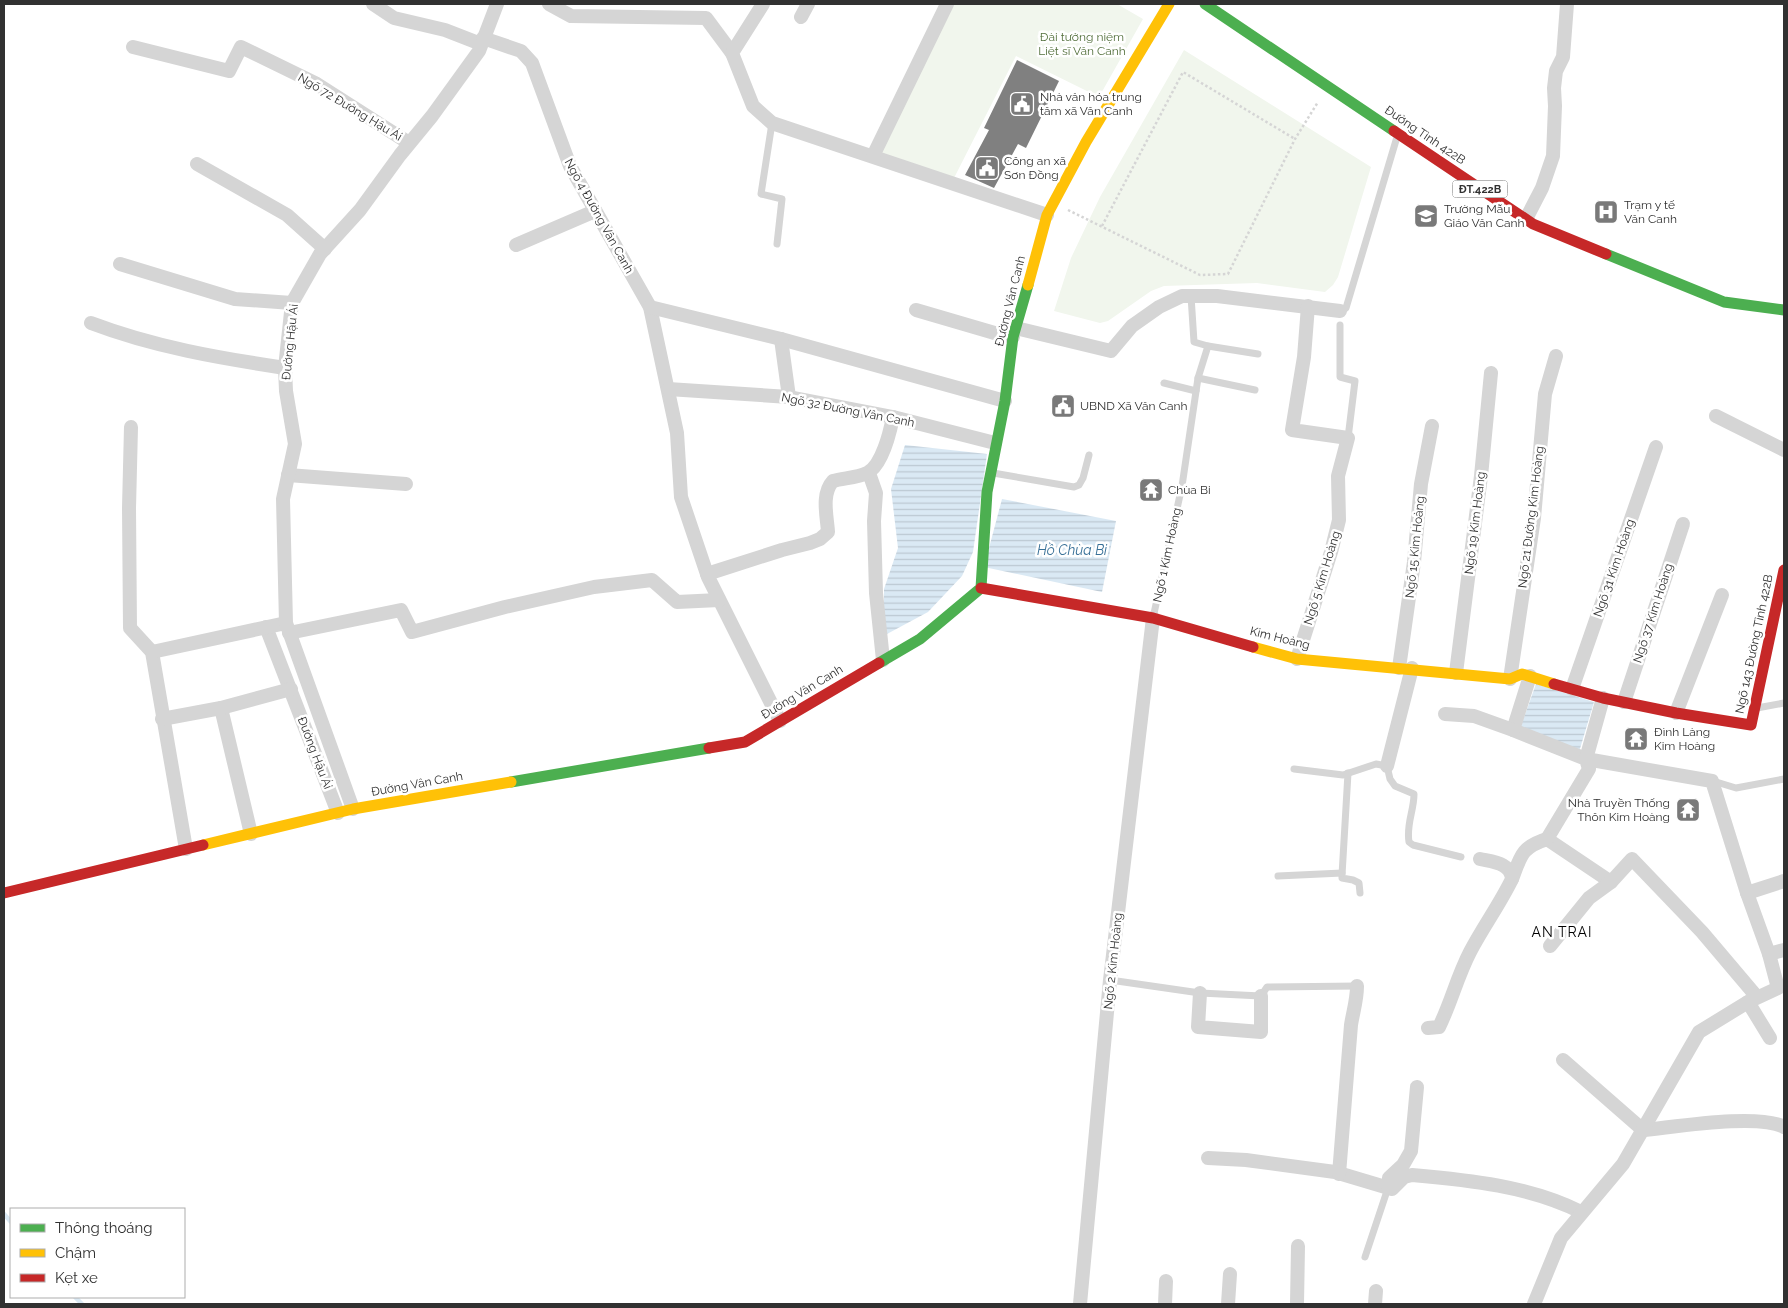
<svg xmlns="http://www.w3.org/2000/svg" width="1788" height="1308" font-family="Raleway,sans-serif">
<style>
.green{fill:#f1f6ed}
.water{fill:url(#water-rules)}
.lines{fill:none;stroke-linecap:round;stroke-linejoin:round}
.stream{stroke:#dae9f4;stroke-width:4.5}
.building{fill:#808080}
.path{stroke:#d5d5d5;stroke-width:2.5;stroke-dasharray:2.5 2.5;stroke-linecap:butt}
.lane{stroke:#d5d5d5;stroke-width:7}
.street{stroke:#d5d5d5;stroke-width:14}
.fast{stroke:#4caf50;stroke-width:11}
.slow{stroke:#ffc107;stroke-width:11}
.jam{stroke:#c62828;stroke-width:11}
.labels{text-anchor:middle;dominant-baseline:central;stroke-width:5;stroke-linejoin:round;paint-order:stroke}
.shield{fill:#fff;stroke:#6f6f6f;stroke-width:1}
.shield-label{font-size:11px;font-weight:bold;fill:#313131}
.park-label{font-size:12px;fill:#526f3b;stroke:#fff}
.poi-label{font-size:12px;fill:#313131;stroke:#fff;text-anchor:start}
.street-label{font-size:12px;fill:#313131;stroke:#fff}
.water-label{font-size:14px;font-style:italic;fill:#397198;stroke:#fff}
.neighbourhood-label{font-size:14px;letter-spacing:1px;fill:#000;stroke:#fff}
</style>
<defs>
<pattern id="water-rules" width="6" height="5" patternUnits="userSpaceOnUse" patternTransform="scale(1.25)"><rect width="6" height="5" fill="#dae9f4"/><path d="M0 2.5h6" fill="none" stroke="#bcc8d2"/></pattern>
</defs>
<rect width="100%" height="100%" fill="#fff"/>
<g class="green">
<polygon points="953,4 1117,4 1143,19 1099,97 1016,56 953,180 881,153"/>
<polygon points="1184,50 1371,167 1338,277 1333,285 1325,292 1257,283 1164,286 1151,291 1108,321 1100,323 1054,311 1071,258 1100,197"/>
</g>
<g class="water">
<polygon points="905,445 987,454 973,552 962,576 928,612 887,634 884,619 884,589 898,548 891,489"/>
<polygon points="1002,499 1116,521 1102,592 984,567"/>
<polygon points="1536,684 1594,702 1579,752 1519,731"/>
</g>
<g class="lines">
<g class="stream">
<polyline points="4,1214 11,1222"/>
<polyline points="75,1297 82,1304"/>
</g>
</g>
<polygon class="building" points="1017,60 1059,81 1026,148 1018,144 994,188 965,175 989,130 984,128"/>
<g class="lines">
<g class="path">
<polyline points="1068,210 1200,275 1228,274 1295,139 1318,102"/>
<polyline points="1102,226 1183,72 1295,139"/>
</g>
<g class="lane">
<polyline points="772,123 761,194 782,199 777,244"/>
<polyline points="1191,296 1194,342 1208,346 1258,354"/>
<polyline points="1340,311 1346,308 1397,137"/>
<polyline points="1340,325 1340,377 1355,381 1348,438"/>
<polyline points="1198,378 1255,390"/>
<polyline points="1164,383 1196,391"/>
<polyline points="993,473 1074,487 1079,485 1083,478 1089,455"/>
<polyline points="1153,618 1182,486 1198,378 1208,346"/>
<polyline points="1757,708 1784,703"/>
<path d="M1294 769 1343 775 1376 764 1387 766 1390 779 1395 786 1414 794C1414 811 1406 824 1409 842L1413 845 1461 857"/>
<polyline points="1348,773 1342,875 1342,878 1353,880 1359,883 1360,893"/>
<polyline points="1713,781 1736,788 1784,779"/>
<polyline points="1278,876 1342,873"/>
<polyline points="1110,980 1200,993 1261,996 1267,987 1357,986"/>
<polyline points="1365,1257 1388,1188"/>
</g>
<g class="street">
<polyline points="373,4 394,18 445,30 481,44"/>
<polyline points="549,4 571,16 706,18 732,53"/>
<polyline points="763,4 732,53 753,106 772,123 1047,215"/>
<polyline points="801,17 808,4"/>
<polyline points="483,38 521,51 532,63 570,166 650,307 677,433 681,497 708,577 780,721"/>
<polyline points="133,47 229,71 241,47 315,83 409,143"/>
<polyline points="873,156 947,4"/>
<polyline points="197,164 287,215 325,249"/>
<polyline points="1526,219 1542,188 1553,156 1555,106 1554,88 1556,71 1563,57 1567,4"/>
<polyline points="516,245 595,211"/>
<polyline points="120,264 235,299 292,303"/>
<polyline points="650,307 781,339 1005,401"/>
<polyline points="916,310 998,334 1013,337"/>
<path d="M91 323C154 347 219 358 285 368"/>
<polyline points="1016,328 1111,351 1132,326 1159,307 1182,296 1217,296 1340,311"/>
<polyline points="781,339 789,397"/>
<polyline points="668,389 789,397 893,417 995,443"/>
<polyline points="1716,416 1784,450"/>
<polyline points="131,427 129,508 130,628 152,652 186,849"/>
<polyline points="869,473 876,493 874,521 876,593 883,660"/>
<polyline points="288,475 406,484"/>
<path d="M707 574 782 550 810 543 820 539 828 532C827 516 821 494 833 481 843 478 857 478 867 473 882 466 890 432 893 417"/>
<polyline points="266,627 338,813"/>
<polyline points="289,633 401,610 412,632 505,607 594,587 652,580 677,602 719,600"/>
<polyline points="152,652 286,623"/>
<polyline points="1297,659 1331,552 1339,520 1338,476 1348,438 1292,430 1304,357 1308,306"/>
<polyline points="1399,668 1414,562 1421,484 1432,426"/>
<polyline points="1456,673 1481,476 1491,373"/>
<polyline points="1530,676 1513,730 1586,759 1589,769 1547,839 1611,882"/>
<polyline points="1510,679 1534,518 1545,394 1556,356"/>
<polyline points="1572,689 1656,447"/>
<polyline points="1624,702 1683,524"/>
<polyline points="221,708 251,834"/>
<polyline points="1676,713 1722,595"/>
<polyline points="1445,714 1474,716 1513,730"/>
<polyline points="162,719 221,708 291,689"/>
<polyline points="1387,766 1412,668"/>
<polyline points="353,809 286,623 283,499 295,444 286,391 285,368 292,303 320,254 360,210 400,155 432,116 479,51 497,4"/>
<path d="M1512 879C1521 855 1522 847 1547 839"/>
<polyline points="1747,893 1784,881"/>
<polyline points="1550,946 1589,898 1611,882 1632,859 1702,932 1757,997"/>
<polyline points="1769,954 1784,950"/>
<polyline points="1200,993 1198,1027 1261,1032 1261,996"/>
<polyline points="1748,1002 1770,1038"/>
<path d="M1428 1028 1439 1027C1451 1003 1457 977 1470 952 1483 927 1500 904 1512 879 1511 863 1493 862 1480 859"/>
<path d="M1563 1060 1643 1130C1675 1127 1758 1113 1784 1127"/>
<path d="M1208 1158 1246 1160 1335 1172 1392 1189 1404 1177 1412 1175C1469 1180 1529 1186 1581 1212"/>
<path d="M1339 1174 1351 1025C1353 1012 1357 1000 1357 986"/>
<polyline points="1388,1188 1389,1178 1403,1165 1411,1151 1417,1087"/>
<polyline points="1080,1304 1110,980 1153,618"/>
<polyline points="1165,1304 1166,1281"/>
<polyline points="1228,1304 1230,1274"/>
<polyline points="1297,1304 1298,1246"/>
<polyline points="1375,1304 1376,1291"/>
<polyline points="1534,1304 1561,1238 1623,1164 1699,1032 1748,1002 1778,988 1769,954 1747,893 1712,781 1586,759 1603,698"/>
</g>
<g class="fast">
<polyline points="1205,4 1394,131"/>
<polyline points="1606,254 1724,302 1784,310"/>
<polyline points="879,663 920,639 981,588 987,492 1005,401 1013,337 1028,285"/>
<polyline points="511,782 709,748"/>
</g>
<g class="slow">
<polyline points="1028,285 1047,215 1086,142 1169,4"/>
<polyline points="1253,647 1297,659 1510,679 1522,674 1554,684"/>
<polyline points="203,845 353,809 511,782"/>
</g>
<g class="jam">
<polyline points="1394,131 1533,224 1606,254"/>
<polyline points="981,588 1153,618 1253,647"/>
<polyline points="1554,684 1603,698 1676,713 1751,725 1784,570"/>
<polyline points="709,748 745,742 879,663"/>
<polyline points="4,893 203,845"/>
</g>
</g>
<defs>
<symbol id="civic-square" viewBox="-11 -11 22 22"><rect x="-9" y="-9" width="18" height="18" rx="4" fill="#797979" stroke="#fff"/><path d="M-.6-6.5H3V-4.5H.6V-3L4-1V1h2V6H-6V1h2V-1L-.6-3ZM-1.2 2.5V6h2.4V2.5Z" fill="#fff"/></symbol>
<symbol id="hospital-square" viewBox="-11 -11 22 22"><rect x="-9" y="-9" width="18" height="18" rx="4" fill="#797979" stroke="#fff"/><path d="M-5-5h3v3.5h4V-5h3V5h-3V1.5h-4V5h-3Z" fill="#fff"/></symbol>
<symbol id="school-square" viewBox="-11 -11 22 22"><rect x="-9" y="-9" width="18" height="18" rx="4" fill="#797979" stroke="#fff"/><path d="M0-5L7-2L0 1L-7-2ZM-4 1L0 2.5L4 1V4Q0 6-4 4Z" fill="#fff"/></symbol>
<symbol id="temple-square" viewBox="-11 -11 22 22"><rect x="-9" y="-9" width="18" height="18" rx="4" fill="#797979" stroke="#fff"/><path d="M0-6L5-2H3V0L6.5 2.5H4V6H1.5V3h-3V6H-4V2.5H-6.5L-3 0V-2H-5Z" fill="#fff"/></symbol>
</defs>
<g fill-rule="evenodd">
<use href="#civic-square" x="1008" y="90" width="28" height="28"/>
<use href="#civic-square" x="973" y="154" width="28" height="28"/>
<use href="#hospital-square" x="1592" y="198" width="28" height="28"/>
<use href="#school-square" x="1412" y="202" width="28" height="28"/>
<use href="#civic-square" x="1049" y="392" width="28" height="28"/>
<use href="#temple-square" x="1137" y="476" width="28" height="28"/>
<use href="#temple-square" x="1622" y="725" width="28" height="28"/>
<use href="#temple-square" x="1674" y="796" width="28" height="28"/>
</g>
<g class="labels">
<rect class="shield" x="1452.5" y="180.5" width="55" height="17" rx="4"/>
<g class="shield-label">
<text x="1480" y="189">ĐT.422B</text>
</g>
<g class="park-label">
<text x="1082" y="37">Đài tưởng niệm<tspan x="1082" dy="14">Liệt sĩ Vân Canh</tspan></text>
</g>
<g class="poi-label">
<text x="1040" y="97">Nhà văn hóa trung<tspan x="1040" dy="14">tâm xã Vân Canh</tspan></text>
<text x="1004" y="161">Công an xã<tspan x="1004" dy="14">Sơn Đồng</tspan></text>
<text x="1624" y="205">Trạm y tế<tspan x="1624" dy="14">Vân Canh</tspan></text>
<text x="1444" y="209">Trường Mẫu<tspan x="1444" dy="14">Giáo Vân Canh</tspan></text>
<text x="1080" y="406">UBND Xã Vân Canh</text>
<text x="1168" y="490">Chùa Bi</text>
<text x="1654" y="732">Đình Làng<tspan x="1654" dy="14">Kim Hoàng</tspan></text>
<text x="1670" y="803" text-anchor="end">Nhà Truyền Thống<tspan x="1670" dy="14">Thôn Kim Hoàng</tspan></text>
</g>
<g class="street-label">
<text transform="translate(350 107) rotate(31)">Ngõ 72 Đường Hậu Ái</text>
<text transform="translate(1425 135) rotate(34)">Đường Tỉnh 422B</text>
<text transform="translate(599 216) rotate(61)">Ngõ 4 Đường Vân Canh</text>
<text transform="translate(1010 301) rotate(-76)">Đường Vân Canh</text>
<text transform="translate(290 342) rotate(-84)">Đường Hậu Ái</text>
<text transform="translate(848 410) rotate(11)">Ngõ 32 Đường Vân Canh</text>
<text transform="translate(1531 517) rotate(-83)">Ngõ 21 Đường Kim Hoàng</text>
<text transform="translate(1475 523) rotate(-83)">Ngõ 19 Kim Hoàng</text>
<text transform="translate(1415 547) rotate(-84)">Ngõ 15 Kim Hoàng</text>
<text transform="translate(1167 555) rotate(-78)">Ngõ 1 Kim Hoàng</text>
<text transform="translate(1614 568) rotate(-71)">Ngõ 31 Kim Hoàng</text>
<text transform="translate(1322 578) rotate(-73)">Ngõ 5 Kim Hoàng</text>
<text transform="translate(1653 613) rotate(-72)">Ngõ 37 Kim Hoàng</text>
<text transform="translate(1280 638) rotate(14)">Kim Hoàng</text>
<text transform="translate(1754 644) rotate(-78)">Ngõ 143 Đường Tỉnh 422B</text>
<text transform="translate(802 692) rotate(-31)">Đường Vân Canh</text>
<text transform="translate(315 753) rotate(69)">Đường Hậu Ái</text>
<text transform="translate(417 784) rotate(-10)">Đường Vân Canh</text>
<text transform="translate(1113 961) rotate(-84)">Ngõ 2 Kim Hoàng</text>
</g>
<g class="water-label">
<text x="1072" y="550">Hồ Chùa Bi</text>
</g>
<g class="neighbourhood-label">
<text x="1562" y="932">AN TRAI</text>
</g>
</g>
<rect width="1788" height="1308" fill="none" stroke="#313131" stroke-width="10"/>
<rect x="10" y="1208" width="175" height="90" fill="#ffffff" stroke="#adadad"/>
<rect x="20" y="1224" width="25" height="8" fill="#4caf50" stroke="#adadad"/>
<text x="55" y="1233" font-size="15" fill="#313131">Thông thoáng</text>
<rect x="20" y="1249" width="25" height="8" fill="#ffc107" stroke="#adadad"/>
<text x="55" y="1258" font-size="15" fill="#313131">Chậm</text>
<rect x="20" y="1274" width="25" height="8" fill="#c62828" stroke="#adadad"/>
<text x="55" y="1283" font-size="15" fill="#313131">Kẹt xe</text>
</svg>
